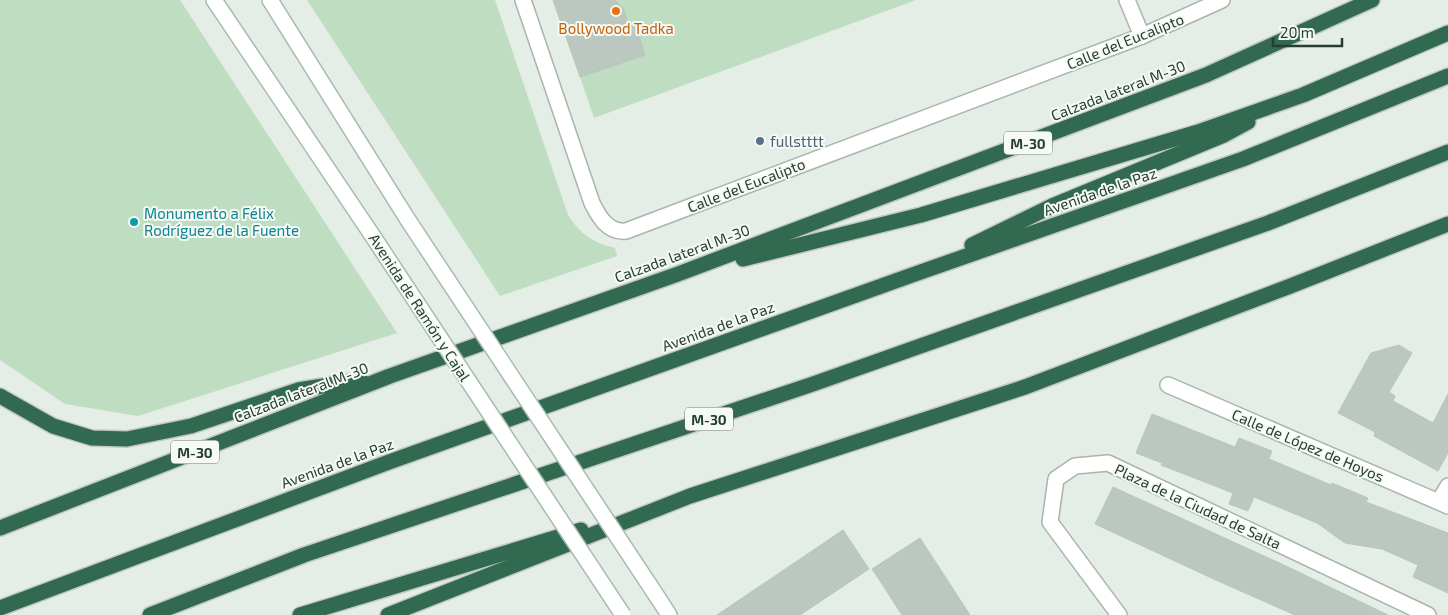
<svg xmlns="http://www.w3.org/2000/svg" width="1448" height="615" font-family="'Exo 2',sans-serif">
<style>
.green{fill:#bfddc0}
.building{fill:#bac8c0;stroke:#b7c6bd}
.lines{fill:none;stroke-linecap:round;stroke-linejoin:round}
.minor-casing{stroke:#a8b5ad;stroke-width:18}
.secondary-casing{stroke:#a6bbaf;stroke-width:18}
.motorway-casing{stroke:#c2c9c5;stroke-width:18}
.minor{stroke:#fff;stroke-width:15}
.secondary{stroke:#fff;stroke-width:15}
.motorway{stroke:#326951;stroke-width:15}
.secondary-bridge-casing{stroke:#a6bbaf;stroke-width:18;stroke-linecap:butt}
.secondary-bridge{stroke:#fff;stroke-width:15}
.food-dot{fill:#e8710a;stroke:#f5faf6;stroke-width:2}
.service-dot{fill:#5c6f8a;stroke:#f5faf6;stroke-width:2}
.culture-dot{fill:#0f9aa8;stroke:#f5faf6;stroke-width:2}
.labels{text-anchor:middle;dominant-baseline:central;stroke-width:4;stroke-linejoin:round;paint-order:stroke}
.shield{fill:#f5faf6;stroke:#63766c;stroke-width:1}
.shield-label{font-size:14px;font-weight:bold;fill:#253e31}
.food-label{font-size:15px;fill:#c56008;stroke:#f5faf6}
.street-label{font-size:15px;fill:#253e31;stroke:#f5faf6}
.service-label{font-size:15px;fill:#4e5e75;stroke:#f5faf6;text-anchor:start}
.culture-label{font-size:15px;fill:#0d838f;stroke:#f5faf6;text-anchor:start}
</style>
<rect width="100%" height="100%" fill="#e5ede7"/>
<g class="green">
<polygon points="0,0 180,0 397,333 138,416 65,404 0,360"/>
<path d="M307 0H495L568 215C581 235 592 242 615 248L617 256 500 296Z"/>
<polygon points="615,0 916,0 594,118 580,77 645,55 635,24 629,26 623,8"/>
</g>
<g class="building">
<polygon points="553,0 615,0 623,8 629,26 635,24 645,55 580,77"/>
<polygon points="1399,345 1412,353 1389,392 1395,396 1393,401 1433,423 1448,394 1448,453 1438,471 1374,436 1375,432 1338,413 1371,353"/>
<polygon points="1152,414 1235,447 1239,438 1272,451 1269,459 1331,485 1332,483 1368,498 1366,502 1448,533 1448,593 1413,577 1418,565 1382,549 1345,543 1317,523 1254,497 1248,511 1229,504 1233,493 1161,465 1162,463 1136,453"/>
<polygon points="1113,487 1286,566 1388,615 1295,615 1218,581 1095,524"/>
<polygon points="843,530 869,569 800,615 717,615"/>
<polygon points="920,538 970,615 902,615 884,587 872,569"/>
</g>
<g class="lines">
<defs>
<g id="minor">
<path d="M523 0 592 203C599 217 608 233 626 231L1142 36 1222 0"/>
<polyline points="1127,0 1142,36"/>
<polyline points="1168,385 1448,506"/>
<polyline points="1439,501 1448,486"/>
<polyline points="1119,615 1050,522 1056,479 1075,466 1108,463 1428,615"/>
</g>
<g id="secondary">
<polyline points="214,0 372,235"/>
<polyline points="270,0 408,220"/>
<polyline points="660,601 669,615"/>
</g>
<g id="motorway">
<polyline points="972,245 1052,206 1224,135 1248,122"/>
<polyline points="743,259 921,215 1198,132 1303,95 1448,33"/>
<polyline points="0,396 53,426 92,438 127,439 191,426 298,390 361,380"/>
<polyline points="0,528 390,376 678,274 1206,75 1372,0"/>
<polyline points="0,608 389,462 915,274 1243,159 1448,76"/>
<polyline points="150,615 304,555 813,384 1268,223 1448,152"/>
<polyline points="300,615 581,530"/>
<polyline points="388,615 690,496 1025,387 1288,287 1448,224"/>
</g>
</defs>
<use href="#minor" class="minor-casing"/>
<use href="#secondary" class="secondary-casing"/>
<use href="#motorway" class="motorway-casing"/>
<use href="#minor" class="minor"/>
<use href="#secondary" class="secondary"/>
<use href="#motorway" class="motorway"/>
<defs>
<g id="secondary-bridge">
<polyline points="408,220 660,601"/>
<polyline points="372,235 623,615"/>
</g>
</defs>
<use href="#secondary-bridge" class="secondary-bridge-casing"/>
<use href="#secondary-bridge" class="secondary-bridge"/>
</g>
<circle class="food-dot" cx="616" cy="11" r="5"/>
<circle class="service-dot" cx="760" cy="141" r="5"/>
<circle class="culture-dot" cx="134" cy="222" r="5"/>
<g class="labels">
<g class="shield">
<rect x="1004" y="131.5" width="48" height="23" rx="4"/>
<rect x="685" y="407.5" width="48" height="23" rx="4"/>
<rect x="171" y="440.5" width="48" height="23" rx="4"/>
</g>
<g class="shield-label">
<text x="1028" y="143">M-30</text>
<text x="709" y="419">M-30</text>
<text x="195" y="452">M-30</text>
</g>
<g class="food-label">
<text x="616" y="28">Bollywood Tadka</text>
</g>
<g class="street-label">
<text transform="translate(1125 41) rotate(-22)">Calle del Eucalipto</text>
<text transform="translate(1118 90) rotate(-21)">Calzada lateral M-30</text>
<text transform="translate(746 185) rotate(-21)">Calle del Eucalipto</text>
<text transform="translate(1100 191) rotate(-19)">Avenida de la Paz</text>
<text transform="translate(682 253) rotate(-20)">Calzada lateral M-30</text>
<text transform="translate(420 307) rotate(57)">Avenida de Ramón y Cajal</text>
<text transform="translate(718 326) rotate(-20)">Avenida de la Paz</text>
<text transform="translate(301 392) rotate(-21)">Calzada lateral M-30</text>
<text transform="translate(1308 445) rotate(23)">Calle de López de Hoyos</text>
<text transform="translate(337 463) rotate(-20)">Avenida de la Paz</text>
<text transform="translate(1198 506) rotate(25)">Plaza de la Ciudad de Salta</text>
</g>
<g class="service-label">
<text x="770" y="141">fullstttt</text>
</g>
<g class="culture-label">
<text x="144" y="213">Monumento a Félix<tspan x="144" dy="17">Rodríguez de la Fuente</tspan></text>
</g>
</g>
<path d="M1273 38v8h69v-8" fill="none" stroke="#253e31" stroke-width="2.5"/>
<text x="1280" y="38" font-size="15" fill="#253e31" stroke="#f5faf6" stroke-width="4" paint-order="stroke">20 m</text>
</svg>
